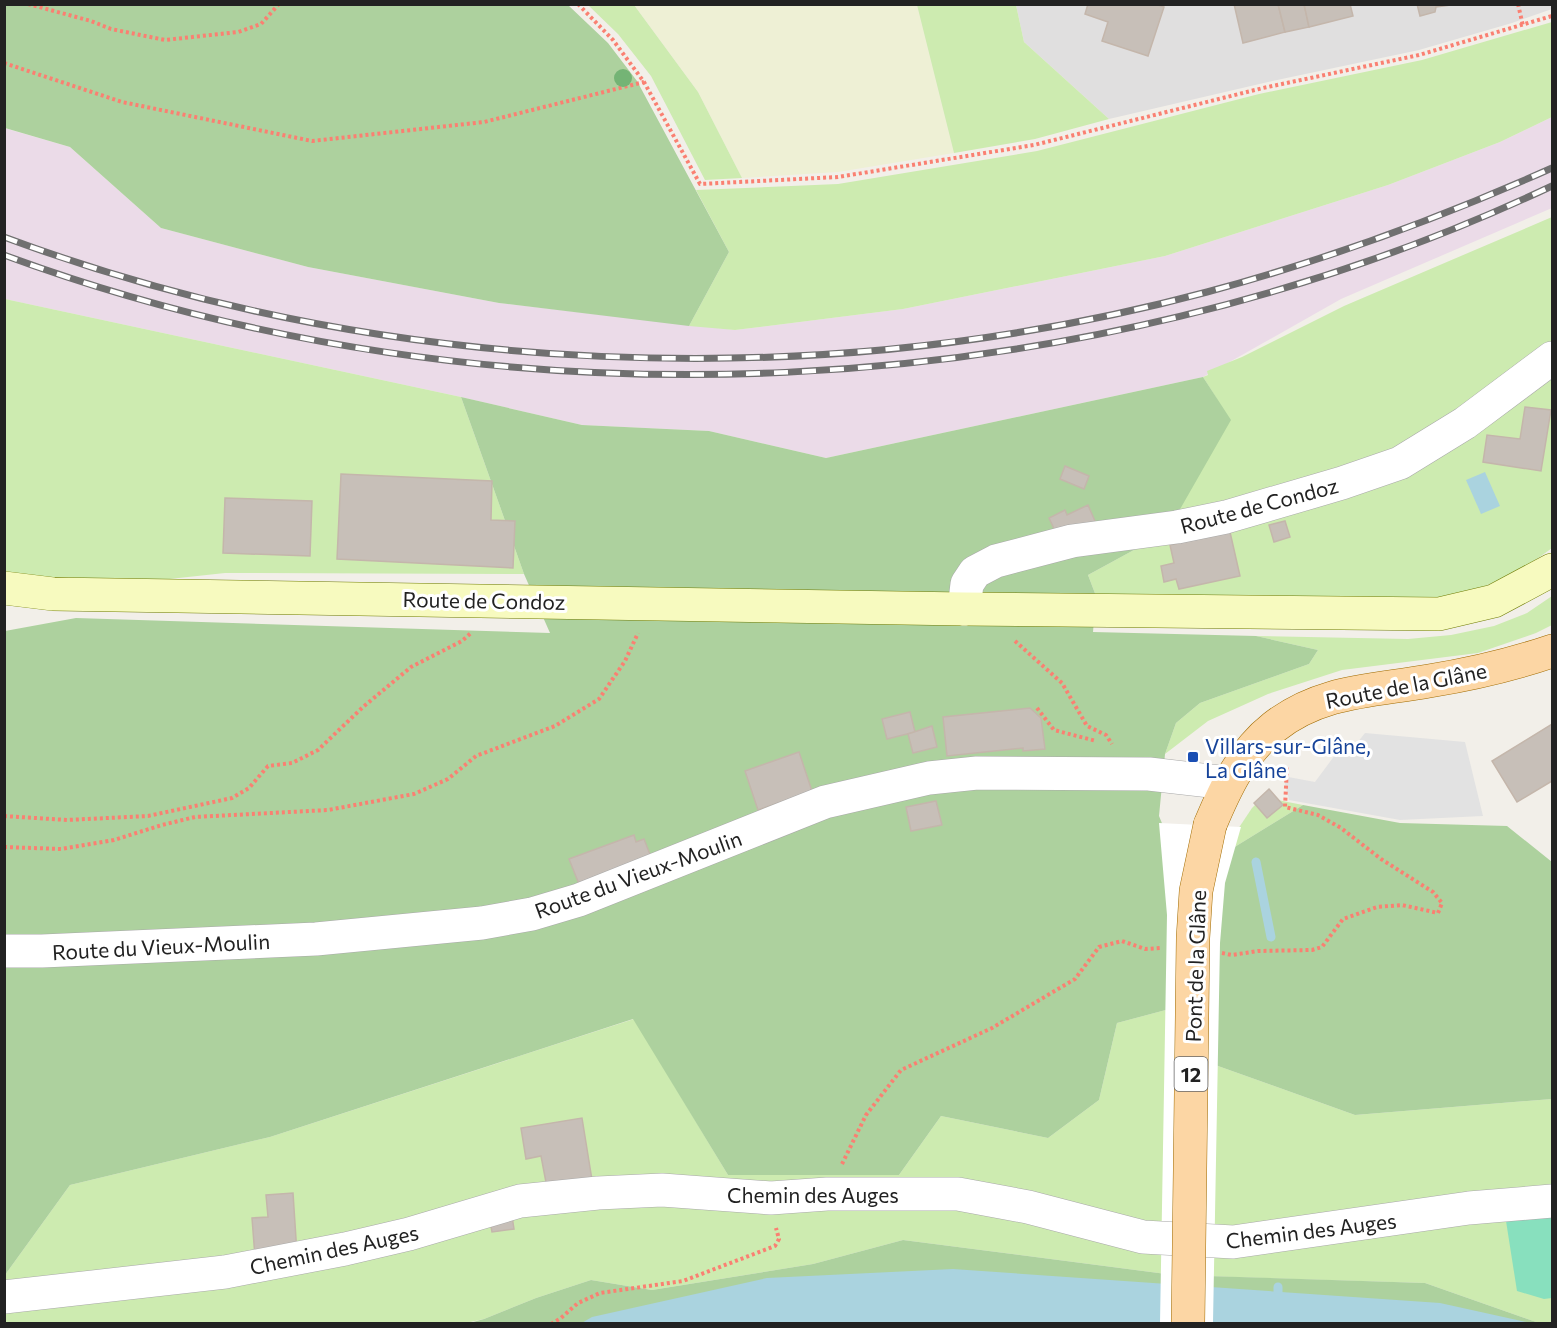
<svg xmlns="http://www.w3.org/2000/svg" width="1557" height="1328" font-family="Commissioner,sans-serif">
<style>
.residential{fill:#e0dfdf}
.industrial{fill:#ebdbe8}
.farmland{fill:#eef0d5}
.grass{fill:#cdebb0}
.forest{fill:#add19e}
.pitch{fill:#88e0be}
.parking{fill:#e2e2e2}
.water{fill:#aad3df}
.pier{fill:#fff}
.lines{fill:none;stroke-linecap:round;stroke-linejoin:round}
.stream{stroke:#aad3df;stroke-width:9}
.building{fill:#c7bfb8;stroke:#c4b6ab;stroke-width:1.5}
.minor-casing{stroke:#a9a9a9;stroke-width:34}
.secondary-casing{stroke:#707d05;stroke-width:34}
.primary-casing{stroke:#a06b00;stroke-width:34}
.path{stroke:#fa8072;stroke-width:4;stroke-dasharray:3 3;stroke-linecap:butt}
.minor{stroke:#fff;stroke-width:33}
.secondary{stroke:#f7fabf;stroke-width:33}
.primary{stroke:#fcd6a4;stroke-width:33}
.rail-casing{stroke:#707070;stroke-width:7}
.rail{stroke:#fff;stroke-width:4.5;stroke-dasharray:14;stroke-linecap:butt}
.primary-bridge-casing{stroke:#a06b00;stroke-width:34;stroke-linecap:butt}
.primary-bridge{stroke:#fcd6a4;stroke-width:33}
.tree{fill:#74b475}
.transit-dot{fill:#1a4fb4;stroke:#fff;stroke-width:2}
.labels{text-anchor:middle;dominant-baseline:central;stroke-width:6;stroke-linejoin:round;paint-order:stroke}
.shield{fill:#fff;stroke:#646464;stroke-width:1.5}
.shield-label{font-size:20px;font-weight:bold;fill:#222}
.street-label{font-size:21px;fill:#222;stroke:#fff}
.transit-label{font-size:21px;fill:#164399;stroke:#fff;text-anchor:start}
</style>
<rect width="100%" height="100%" fill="#f2efe9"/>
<polygon class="residential" points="1552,4 1552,9 1512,23 1419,50 1268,82 1109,119 1024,42 1016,5"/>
<polygon class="industrial" points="1552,117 1552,208 1341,299 1203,377 826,458 709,431 582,425 461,397 5,299 4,128 70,147 161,228 308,267 499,303 735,330 903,309 1165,256 1388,185 1500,142"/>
<polygon class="farmland" points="634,5 917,5 954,153 838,172 742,178 698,92"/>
<g class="grass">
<polygon points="588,5 634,5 698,92 742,178 705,180 651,76 618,34"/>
<polygon points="917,5 1016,5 1024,42 1109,119 1035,139 954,153"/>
<polygon points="1552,22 1552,117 1500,142 1388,185 1165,256 903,309 735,330 689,326 729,252 696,190 838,184 1037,151 1259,94 1422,60"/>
<path d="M1552 217V548C1523 570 1491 587 1455 595 1441 598 1426 598 1413 599L1096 596 1088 575 1167 532 1217 399 1203 377 1208 375 1207 371 1242 357 1344 306Z"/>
<polygon points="5,299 461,397 524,574 225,573 151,581 54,580 5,575"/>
<polygon points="1552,596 1552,625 1536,633 1478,653 1342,670 1268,694 1208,721 1165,754 1176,723 1200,703 1309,664 1318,650 1256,636 1408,639 1451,635 1494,626 1527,613"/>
<polygon points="1263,797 1303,805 1220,856 1252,808"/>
<polygon points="1177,1007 1174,1275 903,1240 813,1264 652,1290 591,1280 536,1298 484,1319 466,1323 5,1324 5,1275 70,1185 270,1137 634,1019 728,1175 899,1175 941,1116 1048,1138 1099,1100 1117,1023"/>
<polygon points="1204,1061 1355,1115 1552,1099 1552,1323 1539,1323 1425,1283 1202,1276"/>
</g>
<g class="forest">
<polygon points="4,5 568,5 608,43 637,81 729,252 689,326 499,303 308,267 161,228 70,147 5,128"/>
<polygon points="1203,377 1231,420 1167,532 1088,575 1096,596 1093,632 1256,636 1318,650 1309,664 1200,703 1176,723 1165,754 1159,816 1173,850 1177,1007 1117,1023 1099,1100 1048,1138 941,1116 899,1175 728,1175 633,1019 270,1137 70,1185 5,1275 5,631 76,618 550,633 524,574 461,397 582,425 709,431 826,458"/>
<polygon points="1303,805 1400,823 1507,826 1552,862 1552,1099 1355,1115 1204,1061 1220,856"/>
<polygon points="903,1240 1174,1275 1425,1283 1539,1323 466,1324 484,1319 536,1298 591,1280 652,1290 813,1264"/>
</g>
<polygon class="pitch" points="1552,1213 1552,1298 1544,1299 1517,1291 1506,1221"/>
<polygon class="parking" points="1365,733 1465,742 1483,816 1400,820 1289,800 1283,776 1315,782 1341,747 1350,752"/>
<g class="water">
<polygon points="1485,472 1500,506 1481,514 1466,480"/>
<polygon points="953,1269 1440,1303 1531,1323 580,1324 592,1317 767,1278"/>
</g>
<polygon class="pier" points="1159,823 1241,827 1225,883 1220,943 1213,1323 1160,1323 1167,915"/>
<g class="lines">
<g class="stream">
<polyline points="1256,862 1271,937"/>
<polyline points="1278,1324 1278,1287"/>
</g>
</g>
<g class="building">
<polygon points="1088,4 1155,4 1164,7 1148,56 1102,41 1108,22 1085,14"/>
<polygon points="1234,4 1278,4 1285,32 1243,43"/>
<polygon points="1278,4 1304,4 1309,27 1285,32"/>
<polygon points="1304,4 1350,4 1353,16 1309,27"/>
<polygon points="1417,4 1458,4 1436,7 1435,12 1420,16"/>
<polygon points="1525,407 1551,410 1541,471 1483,462 1487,435 1520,439"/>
<polygon points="1065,466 1089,476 1084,489 1060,479"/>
<polygon points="341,474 492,481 491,520 515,521 513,568 337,559"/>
<polygon points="225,498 312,501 310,556 223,553"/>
<polygon points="1088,505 1095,521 1058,537 1049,518 1065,510 1067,515"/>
<polygon points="1285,521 1290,537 1274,542 1269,525"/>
<polygon points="1230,532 1240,576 1179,589 1176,579 1164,582 1161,566 1174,563 1170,545"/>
<polygon points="1030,708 1041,718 1045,749 1023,751 1023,748 947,756 943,717"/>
<polygon points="910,712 915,732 887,739 882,719"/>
<polygon points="1552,724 1552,781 1517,802 1492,761"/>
<polygon points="932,726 937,747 913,753 908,734"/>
<polygon points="799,752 812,791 758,810 745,771"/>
<polygon points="1269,789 1283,805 1267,818 1254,803"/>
<polygon points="936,801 942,825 911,831 906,807"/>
<polygon points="634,835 636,842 644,839 651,857 579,884 569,859"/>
<polygon points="582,1118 593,1186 548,1193 541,1156 526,1159 521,1128"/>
<polygon points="293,1193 297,1254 255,1257 252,1218 268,1217 266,1195"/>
<polygon points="512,1216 514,1229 492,1232 490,1220"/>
</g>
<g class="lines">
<defs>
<g id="minor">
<polyline points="964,609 967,584 975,572 996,561 1072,541 1177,527 1226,517 1342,483 1400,463 1465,423 1552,358"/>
<polyline points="4,951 42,951 316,939 482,923 532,914 579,900 825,802 929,778 977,773 1149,774 1228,783"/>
<polyline points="4,1297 225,1272 345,1249 409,1234 520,1201 598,1193 662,1190 771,1198 827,1194 958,1194 1028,1207 1143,1237 1233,1242 1469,1208 1552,1201"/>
</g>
<polyline id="secondary" points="4,588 53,594 964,609 1439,614 1494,601 1552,570"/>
<path id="primary" d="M1210 825C1225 789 1242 752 1274 727 1321 690 1373 691 1429 681 1472 674 1511 665 1552 651"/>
</defs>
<use href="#minor" class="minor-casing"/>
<use href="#secondary" class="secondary-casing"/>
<use href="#primary" class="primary-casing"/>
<g class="path">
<polyline points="28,4 91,21 111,29 165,40 238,32 261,24 279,4"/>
<polyline points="578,4 613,40 644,82 700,184 838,177 1034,145 1263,88 1419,55 1552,16"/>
<polyline points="1518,4 1523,26"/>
<polyline points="4,63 122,102 312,141 484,122 644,82"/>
<polyline points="1015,641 1062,683 1087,726 1106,735 1112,744"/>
<polyline points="1037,708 1054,730 1096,741"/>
<polyline points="4,816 67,820 148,816 232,798 249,788 268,766 292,763 318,750 363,707 411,667 462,641 471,633"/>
<polyline points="4,847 61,849 114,840 162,825 195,817 328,810 414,794 448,779 476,756 555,726 599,699 625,661 638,633"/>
<polyline points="1222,953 1232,955 1258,951 1312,950 1322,947 1343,919 1377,907 1402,905 1438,913 1442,903 1433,892 1381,859 1341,828 1318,815 1285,807 1287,767"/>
<polyline points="842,1164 866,1115 901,1070 992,1028 1075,979 1099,947 1122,941 1145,949 1161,948"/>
<polyline points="551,1324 561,1318 578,1303 600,1293 683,1281 775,1246 779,1239 776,1228"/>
</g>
<use href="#minor" class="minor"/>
<use href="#secondary" class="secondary"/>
<use href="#primary" class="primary"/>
<defs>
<g id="rail">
<path d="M4 237C382 378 818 396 1207 292 1326 260 1440 218 1552 168"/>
<path d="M4 255C496 437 1079 409 1552 186"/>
</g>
</defs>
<use href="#rail" class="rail-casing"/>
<use href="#rail" class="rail"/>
<defs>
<polyline id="primary-bridge" points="1188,1324 1193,938 1196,891 1210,825"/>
</defs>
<use href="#primary-bridge" class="primary-bridge-casing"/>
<use href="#primary-bridge" class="primary-bridge"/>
</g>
<circle class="tree" cx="623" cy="78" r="9"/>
<rect class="transit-dot" x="1187" y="751" width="12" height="12" rx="3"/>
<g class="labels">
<rect class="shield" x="1174.5" y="1057" width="33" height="34" rx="4.5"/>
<g class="shield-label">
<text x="1191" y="1074">12</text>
</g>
<g class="street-label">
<text transform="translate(1259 505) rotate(-15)">Route de Condoz</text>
<text transform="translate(484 600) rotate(1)">Route de Condoz</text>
<text transform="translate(1406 685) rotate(-11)">Route de la Glâne</text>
<text transform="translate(638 874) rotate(-20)">Route du Vieux-Moulin</text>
<text transform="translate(161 946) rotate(-3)">Route du Vieux-Moulin</text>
<text transform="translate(1195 966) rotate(-88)">Pont de la Glâne</text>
<text x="813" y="1194">Chemin des Auges</text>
<text transform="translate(1311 1230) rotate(-7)">Chemin des Auges</text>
<text transform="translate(334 1249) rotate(-12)">Chemin des Auges</text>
</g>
<g class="transit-label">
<text x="1205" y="745">Villars-sur-Glâne,<tspan x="1205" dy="24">La Glâne</tspan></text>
</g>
</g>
<rect width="1557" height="1328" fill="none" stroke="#222222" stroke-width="12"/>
</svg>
